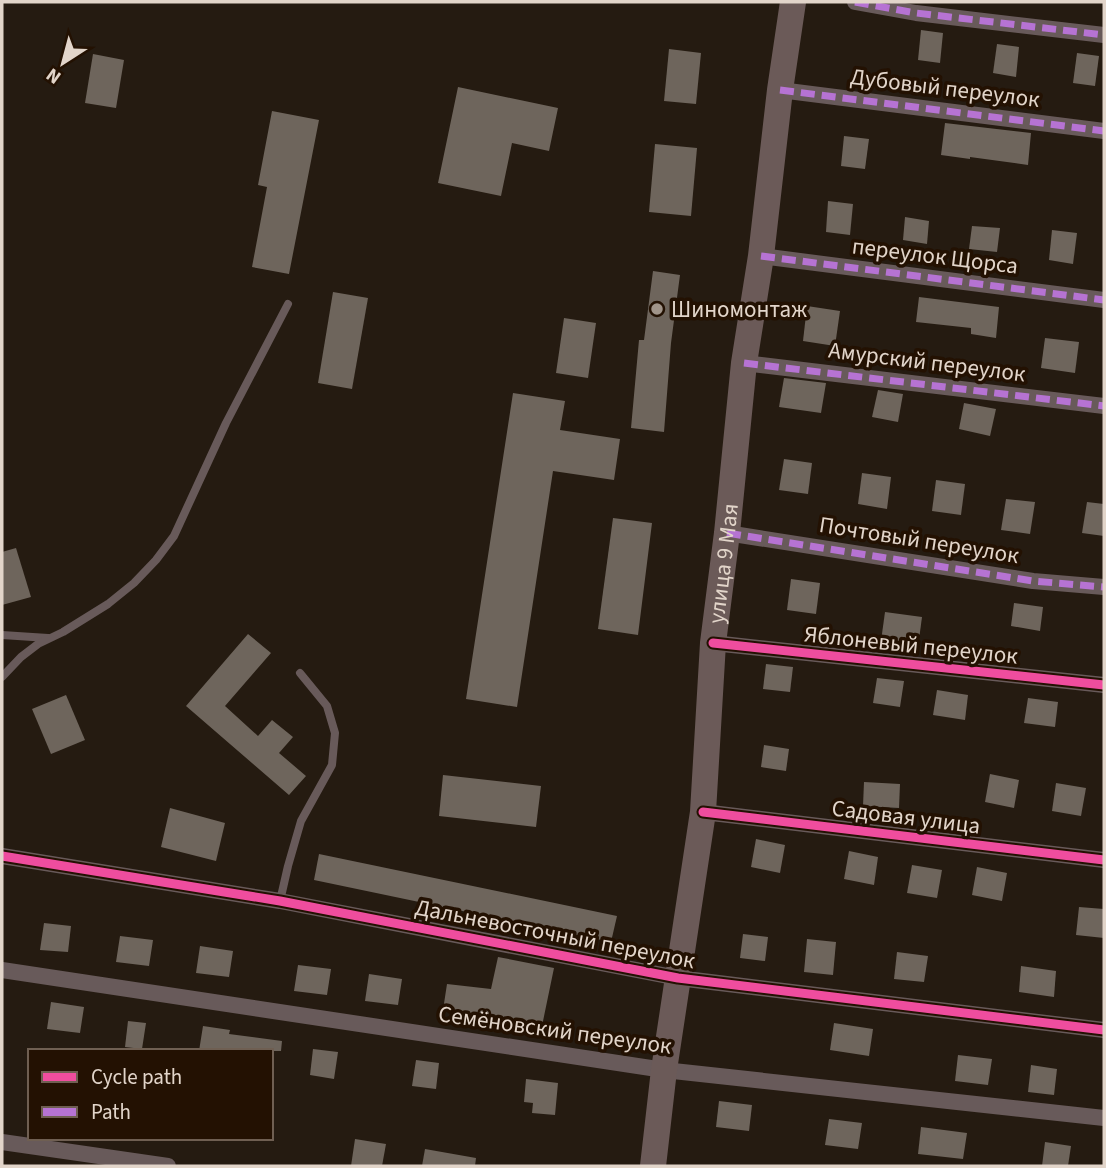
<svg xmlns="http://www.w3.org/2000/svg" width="1106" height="1168" font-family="'Source Sans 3',sans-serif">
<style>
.building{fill:#6e655c}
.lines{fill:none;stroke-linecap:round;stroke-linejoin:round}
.service{stroke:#685a5a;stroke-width:8}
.minor{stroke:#685a5a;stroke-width:16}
.primary{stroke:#6b5a58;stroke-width:26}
.quiet{stroke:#b673d3;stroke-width:7;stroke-dasharray:14 7;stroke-linecap:butt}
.cycleway-casing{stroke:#231102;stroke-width:13}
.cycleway{stroke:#ef4d9e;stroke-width:9}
.poi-dot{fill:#a09489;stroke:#231102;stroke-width:2.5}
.labels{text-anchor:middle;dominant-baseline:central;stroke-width:7;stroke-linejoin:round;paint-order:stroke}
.street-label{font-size:23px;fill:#e2d5ca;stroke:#231102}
.poi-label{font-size:23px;fill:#e2d5ca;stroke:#231102;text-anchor:start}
</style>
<rect width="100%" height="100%" fill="#251b11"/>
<g class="building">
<polygon points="921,30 943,33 940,63 918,60"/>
<polygon points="997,44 1019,47 1016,77 993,73"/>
<polygon points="669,49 701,53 696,104 664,101"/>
<polygon points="1077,53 1099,56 1095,86 1073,83"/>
<polygon points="93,54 124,60 116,108 85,103"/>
<polygon points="458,87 558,108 549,151 512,143 501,196 438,183"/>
<polygon points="272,111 319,120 289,274 252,267 267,187 258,185"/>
<polygon points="945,123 1031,133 1028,165 970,157 970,159 941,155"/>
<polygon points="844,136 869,139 865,169 841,166"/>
<polygon points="655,144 697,148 691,216 649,212"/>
<polygon points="828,201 853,204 850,235 826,232"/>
<polygon points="905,217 929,221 927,244 903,240"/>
<polygon points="972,226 1000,228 997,252 969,249"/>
<polygon points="1052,230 1077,233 1073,264 1049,260"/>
<polygon points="653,271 680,275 671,343 664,432 631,428 639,340 644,340"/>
<polygon points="333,292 368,298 352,389 318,383"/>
<polygon points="919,297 999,307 996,338 971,334 971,328 916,322"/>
<polygon points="807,306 840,311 835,346 803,341"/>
<polygon points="564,318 596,323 588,378 556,373"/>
<polygon points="1045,338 1079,342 1075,373 1041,368"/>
<polygon points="784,378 826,383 821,413 779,407"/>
<polygon points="878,390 903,394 898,422 872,417"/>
<polygon points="513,393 565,401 560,430 620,439 614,480 553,471 517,707 466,699"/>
<polygon points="964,403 996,409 990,436 959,429"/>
<polygon points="784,459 812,463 808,494 779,490"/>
<polygon points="862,473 891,477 887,509 858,504"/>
<polygon points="936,480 965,484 961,515 932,511"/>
<polygon points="1006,499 1035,502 1030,534 1001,530"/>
<polygon points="1087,502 1104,504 1104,536 1082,533"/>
<polygon points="613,518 652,523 638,635 598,629"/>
<polygon points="16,548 31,597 2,605 2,552"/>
<polygon points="791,579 820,583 816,614 787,610"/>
<polygon points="1014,603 1043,607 1040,631 1011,626"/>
<polygon points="885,612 922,617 918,647 881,641"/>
<polygon points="248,634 271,653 225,706 258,736 272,720 293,737 279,753 306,776 289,795 186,706"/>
<polygon points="766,664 793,667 790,692 763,689"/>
<polygon points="877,678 904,681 900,707 873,703"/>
<polygon points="937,690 968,695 965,720 933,715"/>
<polygon points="66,695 85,740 51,754 32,709"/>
<polygon points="1028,698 1058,702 1055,727 1024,723"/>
<polygon points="764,745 789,749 786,771 761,767"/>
<polygon points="990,774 1019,780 1014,808 985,802"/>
<polygon points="443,775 541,786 536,827 439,816"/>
<polygon points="864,782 900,784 899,808 863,806"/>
<polygon points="1056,783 1086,788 1081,816 1052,811"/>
<polygon points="170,808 225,823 216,861 161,847"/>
<polygon points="756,839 785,845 780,873 751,867"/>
<polygon points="849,851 878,857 874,885 844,879"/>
<polygon points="319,854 617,916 611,942 314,880"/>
<polygon points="912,865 942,870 937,898 907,893"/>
<polygon points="977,867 1007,873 1002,901 972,895"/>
<polygon points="1079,907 1104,909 1104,938 1076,935"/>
<polygon points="44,923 71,926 68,952 40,950"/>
<polygon points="743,934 768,937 765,961 740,958"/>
<polygon points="120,936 153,940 149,966 116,962"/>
<polygon points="807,939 836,942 833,975 804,972"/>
<polygon points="200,946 233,951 229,977 196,973"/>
<polygon points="897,952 928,956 924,982 894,979"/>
<polygon points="498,957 554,968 542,1026 476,1013 476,1014 443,1010 447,984 491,989"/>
<polygon points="298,965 331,969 327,995 294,991"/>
<polygon points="1021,966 1056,971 1054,997 1019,992"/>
<polygon points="369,974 402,979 398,1005 365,1001"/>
<polygon points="51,1002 84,1007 80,1033 47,1029"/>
<polygon points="128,1021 146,1023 142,1049 125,1047"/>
<polygon points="834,1023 873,1029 869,1056 830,1050"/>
<polygon points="203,1026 230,1030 229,1034 282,1041 281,1051 199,1051"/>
<polygon points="313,1049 338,1052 334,1079 310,1075"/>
<polygon points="958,1055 992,1059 988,1085 955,1081"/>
<polygon points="416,1060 439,1063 436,1089 412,1086"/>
<polygon points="1031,1065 1057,1069 1054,1095 1028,1092"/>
<polygon points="526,1079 558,1083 555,1115 532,1113 533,1103 524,1102"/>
<polygon points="719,1101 752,1105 749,1131 716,1127"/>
<polygon points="829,1119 862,1123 858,1149 825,1145"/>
<polygon points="921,1127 967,1133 963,1159 918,1154"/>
<polygon points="355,1139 386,1144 382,1166 351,1166"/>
<polygon points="1045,1142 1071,1146 1068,1166 1042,1166"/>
<polygon points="425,1149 476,1158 475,1166 422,1166"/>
</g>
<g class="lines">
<g class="service">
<polyline points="2,635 48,638"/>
<polyline points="2,677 21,657 38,644 63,632 108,604 134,583 156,560 174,536 226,423 288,304"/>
<polyline points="280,901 288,866 301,821 332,765 335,733 327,706 300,673"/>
</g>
<g class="minor">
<polyline points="855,2 916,13 1104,35"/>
<polyline points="780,90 1104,131"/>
<polyline points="761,256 1104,300"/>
<polyline points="744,363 1104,406"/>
<polyline points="727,533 1033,581 1104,587"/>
<polyline points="713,643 1104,685"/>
<polyline points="703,812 1104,860"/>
<polyline points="2,856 280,901 678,978 1104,1030"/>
<polyline points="2,970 664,1070 1104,1118"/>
<polyline points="2,1142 168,1166"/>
</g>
<path class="primary" id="s1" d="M653 1166 664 1070 703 812 713 643 727 533 744 363 761 256 780 90 793 2"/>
<g class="quiet">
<polyline points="855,2 916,13 1104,35"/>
<polyline points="780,90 1104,131"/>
<polyline points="761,256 1104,300"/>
<polyline points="744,363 1104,406"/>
<polyline points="727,533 1033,581 1104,587"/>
</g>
<defs>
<g id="cycleway">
<polyline points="713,643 1104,685"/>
<polyline points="703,812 1104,860"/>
<polyline points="2,856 280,901 678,978 1104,1030"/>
</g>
</defs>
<use href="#cycleway" class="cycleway-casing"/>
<use href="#cycleway" class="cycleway"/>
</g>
<circle class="poi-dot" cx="657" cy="309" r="7"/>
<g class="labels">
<g class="street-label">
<text transform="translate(945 88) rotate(7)">Дубовый переулок</text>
<text transform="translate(935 256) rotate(7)">переулок Щорса</text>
<text transform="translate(927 362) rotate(7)">Амурский переулок</text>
<text transform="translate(919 540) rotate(9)">Почтовый переулок</text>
<text stroke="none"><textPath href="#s1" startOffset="607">улица 9 Мая</textPath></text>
<text transform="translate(911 645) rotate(6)">Яблоневый переулок</text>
<text transform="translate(906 817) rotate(7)">Садовая улица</text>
<text transform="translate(555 934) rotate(11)">Дальневосточный переулок</text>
<text transform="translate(555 1030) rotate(8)">Семёновский переулок</text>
</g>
<g class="poi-label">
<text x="671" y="309">Шиномонтаж</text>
</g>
</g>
<rect width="1106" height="1168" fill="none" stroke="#e2d5ca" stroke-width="7"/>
<rect x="28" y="1049" width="245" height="91" fill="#231102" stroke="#6f5f52" stroke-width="2"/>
<rect x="42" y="1072" width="35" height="10" fill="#ef4d9e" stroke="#6f5f52" stroke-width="2"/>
<text x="91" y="1084" font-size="21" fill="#e2d5ca">Cycle path</text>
<rect x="42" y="1107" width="35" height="10" fill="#b673d3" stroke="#6f5f52" stroke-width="2"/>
<text x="91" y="1119" font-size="21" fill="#e2d5ca">Path</text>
<g transform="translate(63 63) rotate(216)" stroke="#231102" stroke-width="5" paint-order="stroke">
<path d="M0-5L12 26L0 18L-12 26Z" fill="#e2d5ca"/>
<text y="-10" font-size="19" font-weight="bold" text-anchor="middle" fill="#e2d5ca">N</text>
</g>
</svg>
